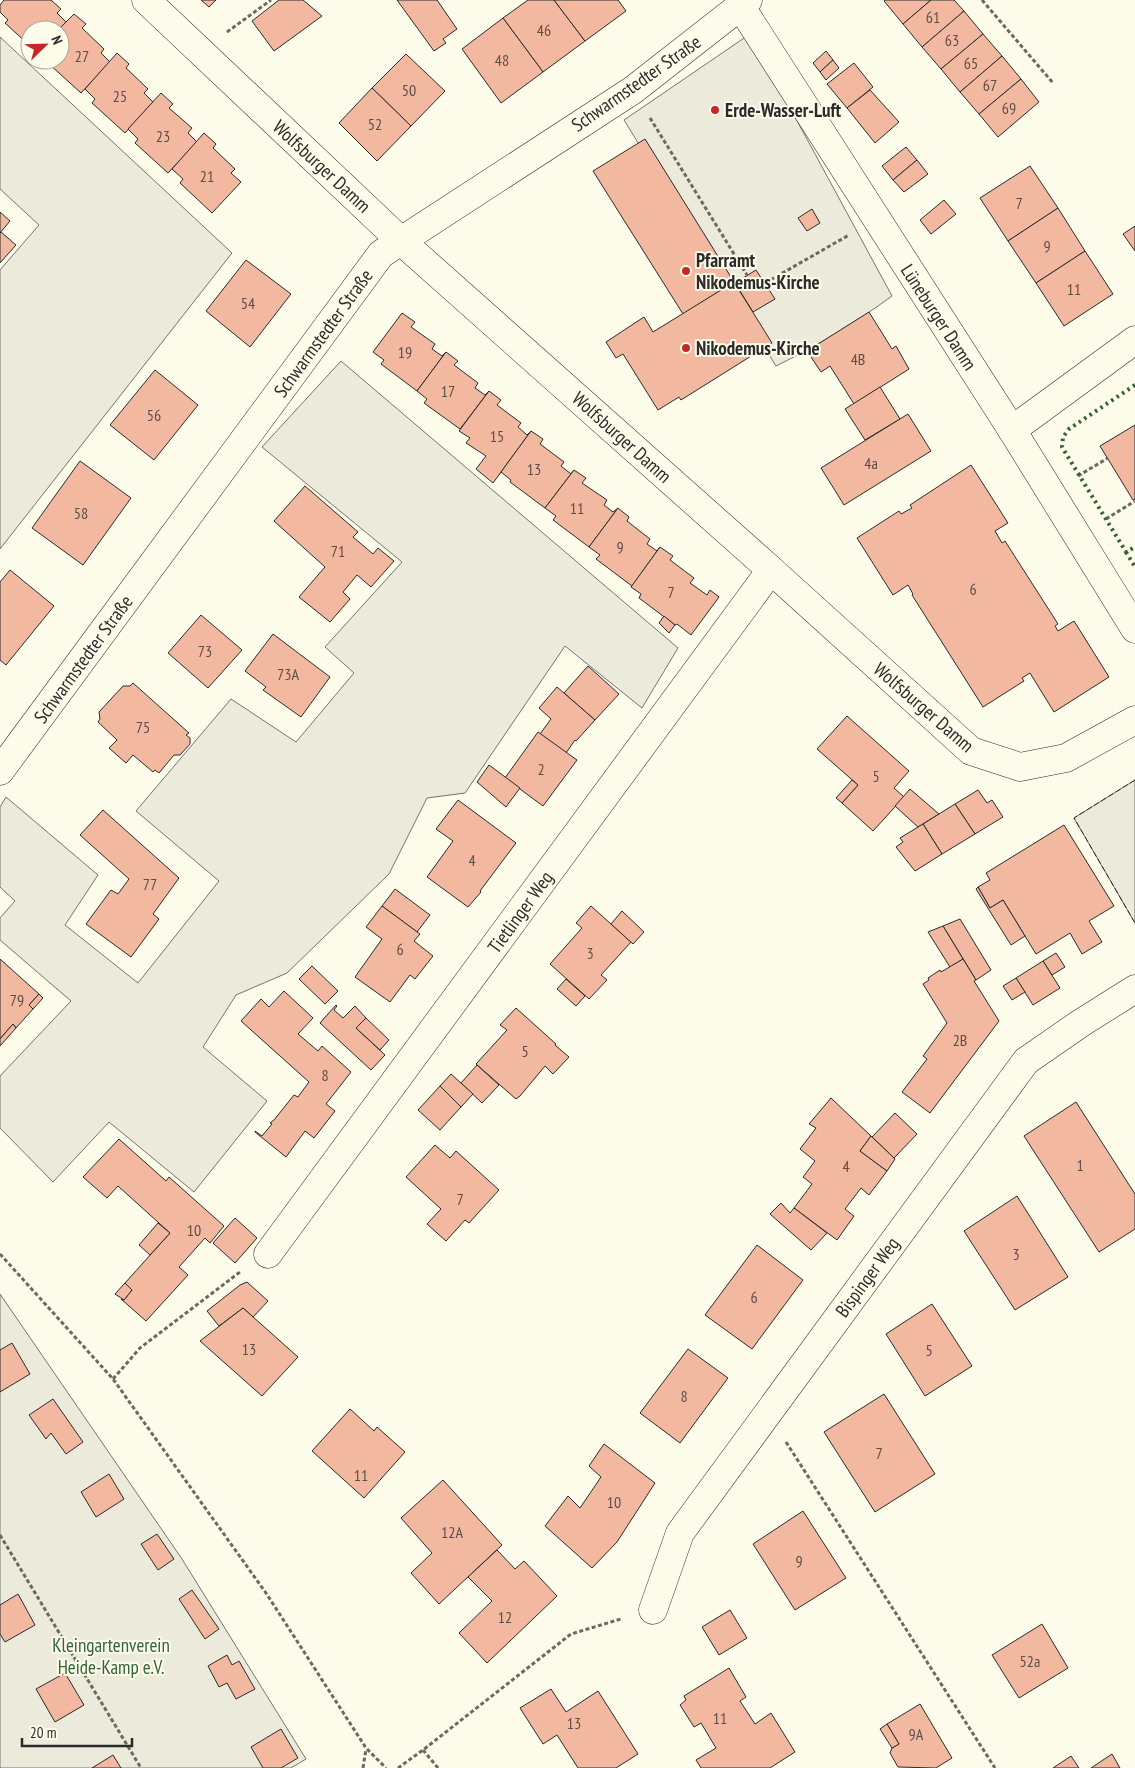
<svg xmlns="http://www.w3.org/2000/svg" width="1135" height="1768" font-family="'PT Sans Narrow',sans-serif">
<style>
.green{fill:#ecebdb;stroke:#74746e}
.building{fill:#f2b8a0;stroke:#2b2b2b}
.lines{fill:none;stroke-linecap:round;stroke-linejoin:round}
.street-casing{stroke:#2b2b2b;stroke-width:29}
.path{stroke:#6a6964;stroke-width:3;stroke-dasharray:4 2.5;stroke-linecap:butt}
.street{stroke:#fdfbea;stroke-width:28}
.hedge{stroke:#34623c;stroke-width:4;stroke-dasharray:2.5 4;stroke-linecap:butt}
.fence{stroke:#2b2b2b;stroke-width:1;stroke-dasharray:6 2.5;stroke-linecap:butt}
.poi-dot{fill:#c62828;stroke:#fdfbea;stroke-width:2}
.labels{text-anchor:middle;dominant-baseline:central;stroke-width:4;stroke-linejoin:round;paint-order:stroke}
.number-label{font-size:16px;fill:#5d4e48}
.street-label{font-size:19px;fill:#2b2b2b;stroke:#fdfbea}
.poi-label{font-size:19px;font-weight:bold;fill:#2b2b2b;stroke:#fdfbea;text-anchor:start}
.park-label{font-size:19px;fill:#34623c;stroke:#fdfbea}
</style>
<rect width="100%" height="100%" fill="#fdfbea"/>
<g class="green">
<path d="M750 34 892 296C855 323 817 346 776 366L624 120Z"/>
<polygon points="0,37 232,253 0,549 0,270 39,225 0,189"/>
<polygon points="341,361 678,648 642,708 565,646 465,793 427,798 389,874 287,973 236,995 203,1047 267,1101 194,1192 109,1122 53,1182 0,1128 0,1076 71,1001 0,940 0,918 15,901 0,887 0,807 6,797 98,875 65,925 138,983 219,881 136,811 231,699 296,742 354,673 325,647 402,562 262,447"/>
<polygon points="1135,780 1135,923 1074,818"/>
<polygon points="0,1294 182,1559 306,1759 291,1768 0,1768"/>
</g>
<g class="building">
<polygon points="4,0 51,0 61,9 57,13 66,22 58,30 30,30 30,46 5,23 8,20 0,12 0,5"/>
<polygon points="201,0 216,0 209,7"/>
<polygon points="279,0 303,0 322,16 274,51 252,21"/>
<polygon points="397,0 437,0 457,29 443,39 446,43 434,51"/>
<polygon points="528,0 554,0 585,41 543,72 503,18"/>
<polygon points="554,0 618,0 626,11 585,41"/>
<polygon points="885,0 931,0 903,24 884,1"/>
<polygon points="931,0 954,0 964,11 922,47 903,24"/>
<polygon points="964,11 983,34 941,69 922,47"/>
<polygon points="74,14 86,24 82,28 104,49 101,53 110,62 81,93 48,63 51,60 60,60 60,30 58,30"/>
<polygon points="503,18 543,72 501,103 462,49"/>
<polygon points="983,34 1002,56 960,92 941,69"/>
<polygon points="826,51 833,60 820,72 813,63"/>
<polygon points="117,53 129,64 126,68 148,89 144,93 153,102 125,133 92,103 95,99 85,89"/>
<polygon points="406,54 445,91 411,126 372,88"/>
<polygon points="1002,56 1021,79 979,114 960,92"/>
<polygon points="833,60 839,68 826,80 820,72"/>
<polygon points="854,63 873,87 847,108 827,84"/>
<polygon points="1021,79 1039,102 998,137 979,114"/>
<polygon points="372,88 411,126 377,161 339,123"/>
<polygon points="870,90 899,122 875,143 847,108"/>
<polygon points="161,93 173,104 169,108 192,128 188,133 197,142 168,173 135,143 138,139 128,129"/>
<polygon points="204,133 216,144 213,148 235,169 231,173 241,182 212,213 180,183 183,179 172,169"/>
<polygon points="645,139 734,282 683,314 593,171"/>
<polygon points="906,147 917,160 893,180 882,166"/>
<polygon points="917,160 928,174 904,192 893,180"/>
<polygon points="1030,166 1058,208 1008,241 980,198"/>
<polygon points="944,200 956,214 931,234 920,220"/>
<polygon points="1058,208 1085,251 1036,283 1008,241"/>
<polygon points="812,209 820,223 807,231 798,218"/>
<polygon points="0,212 10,221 0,233"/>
<polygon points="1135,226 1135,251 1123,234"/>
<polygon points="1,232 16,245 0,263 0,233"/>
<polygon points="1085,251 1113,294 1064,326 1036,283"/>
<polygon points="246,260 291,294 250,347 206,311"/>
<polygon points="756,270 775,299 753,312 735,283"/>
<polygon points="734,282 772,343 681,400 679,397 658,410 623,354 616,358 606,342 644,317 653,332"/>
<polygon points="869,312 892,349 896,346 909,369 854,404 830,366 821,372 807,351"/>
<polygon points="402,313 415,322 411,327 435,344 432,349 442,356 446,352 417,391 381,364 384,360 373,352"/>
<polygon points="446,352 458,361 454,365 478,383 475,388 485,395 489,391 460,429 424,403 427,399 417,391"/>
<polygon points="155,370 198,405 154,460 110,425"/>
<polygon points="880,387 900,419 865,440 845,409"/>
<polygon points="489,391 501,400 497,405 521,423 518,427 527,435 531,431 493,483 476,469 486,456 466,443 470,438 459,431"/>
<polygon points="908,414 931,451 844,505 821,468"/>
<polygon points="1135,425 1135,499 1133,500 1100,446"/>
<polygon points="531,431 543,439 540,444 564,462 561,466 571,474 574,470 545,508 510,482 511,480 501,472"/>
<polygon points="80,461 131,498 83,565 32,528"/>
<polygon points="971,465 1008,523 995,531 1002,543 1005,541 1058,624 1055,626 1058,631 1074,621 1109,677 1054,712 1030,673 1022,678 1024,681 983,707 912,595 913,594 908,585 893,595 857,538 899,511 901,514 912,508 910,505"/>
<polygon points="574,470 586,478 582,483 607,500 604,505 613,512 618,508 589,547 553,520 556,516 545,508"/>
<polygon points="305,486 358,532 353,537 373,554 378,548 394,561 371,587 357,575 343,592 350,599 330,622 299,597 325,567 274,521"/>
<polygon points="618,508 629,517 627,521 650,539 647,544 657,551 660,547 632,586 596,559 600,555 589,547"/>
<polygon points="660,547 673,556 670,560 694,578 690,583 707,595 710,590 719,597 691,635 677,624 675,625 639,598 641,594 631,587"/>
<polygon points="10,570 54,606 6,665 0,660 0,582"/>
<polygon points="201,615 242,650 208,688 168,653"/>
<polygon points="664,616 675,625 669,633 659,623"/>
<polygon points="273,634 330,677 301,717 263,690 266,687 245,671"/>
<polygon points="588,666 619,694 595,720 564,693"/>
<polygon points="133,683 189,733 186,735 190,738 190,744 180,755 174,755 159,773 155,770 153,772 133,755 126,763 109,748 117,740 98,722 100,719 99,712 123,686 130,686"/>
<polygon points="557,687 595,720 576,741 575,740 566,753 540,734 551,719 539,708"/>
<polygon points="847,716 909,771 894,788 904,797 873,831 842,803 858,785 817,749"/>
<polygon points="538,732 577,760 543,806 505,778"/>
<polygon points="489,765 520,788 506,807 477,782"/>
<polygon points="852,780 858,785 842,803 836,798"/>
<polygon points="910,789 939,814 918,827 895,806"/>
<polygon points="978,790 987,803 992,800 1003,817 975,834 955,804"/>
<polygon points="458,800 516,843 480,891 481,892 468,907 427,877 453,841 436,829"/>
<polygon points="955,804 975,834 942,854 923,824"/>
<polygon points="103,810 179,878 153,914 159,919 131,957 86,924 111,890 118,894 129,879 80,835"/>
<polygon points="923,824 942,854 915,871 896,847 903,842 900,838"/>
<polygon points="1064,825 1114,906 1089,921 1102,942 1082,954 1070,933 1036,954 1003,900 990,908 978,887 990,880 986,873"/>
<polygon points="978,887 990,908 1003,900 1025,936 1011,945 976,889"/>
<polygon points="395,889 430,915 417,932 382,906"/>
<polygon points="382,906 420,934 414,941 433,956 415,979 410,975 390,1002 355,977 382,939 366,927"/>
<polygon points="591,906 631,942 601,975 607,980 589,999 550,964 582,928 576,923"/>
<polygon points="622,911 644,932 633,944 611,924"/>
<polygon points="960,919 991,970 976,980 943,926"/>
<polygon points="943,926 963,959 950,967 928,932"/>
<polygon points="1056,953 1065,967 1052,975 1043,961"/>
<polygon points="0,959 39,994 29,1005 33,1009 16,1028 13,1024 0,1039"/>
<polygon points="963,959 976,980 974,981 999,1021 930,1113 902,1092 927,1059 923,1056 947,1023 923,984 929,980 928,978 940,970 941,972"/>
<polygon points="1043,961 1060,988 1033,1005 1016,978"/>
<polygon points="312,966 338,991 325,1004 299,979"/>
<polygon points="1016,978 1025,992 1012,1000 1003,986"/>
<polygon points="566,979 585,996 576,1006 557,989"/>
<polygon points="284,991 313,1018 298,1034 318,1051 322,1046 351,1072 326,1104 335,1111 314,1138 305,1131 286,1157 255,1132 255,1131 262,1136 272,1124 270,1123 274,1120 294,1095 298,1097 309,1082 241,1021 261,999 269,1007"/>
<polygon points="39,994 43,998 33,1009 29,1005"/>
<polygon points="336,1005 337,1006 334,1010 343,1018 355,1006 366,1018 356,1028 385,1055 371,1070 320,1023"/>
<polygon points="516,1008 556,1044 555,1045 569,1057 553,1074 545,1066 520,1096 516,1099 476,1064 507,1030 500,1025"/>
<polygon points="366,1018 389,1040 380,1050 356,1028"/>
<polygon points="13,1024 16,1028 0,1046 0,1039"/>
<polygon points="477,1065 499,1085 482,1103 461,1083"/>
<polygon points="451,1074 473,1094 461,1107 440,1086"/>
<polygon points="440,1086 461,1107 440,1130 418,1110"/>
<polygon points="831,1098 871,1136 860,1151 887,1171 869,1195 861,1188 845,1209 854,1216 837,1240 794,1208 812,1184 803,1177 815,1161 800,1149 816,1128 809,1124"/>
<polygon points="1076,1102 1135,1194 1135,1229 1099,1252 1024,1136"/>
<polygon points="895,1113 917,1134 894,1158 872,1137"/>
<polygon points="871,1136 895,1159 887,1171 860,1151"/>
<polygon points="119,1139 166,1181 169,1177 224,1226 210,1243 205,1238 179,1267 188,1275 146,1321 121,1299 124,1300 132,1290 125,1283 170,1233 118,1186 107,1198 83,1177"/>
<polygon points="435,1145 450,1158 456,1151 499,1190 469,1223 465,1220 446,1241 427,1224 441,1209 406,1177"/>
<polygon points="1017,1196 1068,1277 1015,1310 964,1231"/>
<polygon points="781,1203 790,1213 794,1208 827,1233 811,1250 770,1214"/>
<polygon points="235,1218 257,1238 235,1263 213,1243"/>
<polygon points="158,1223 170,1233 150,1255 139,1245"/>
<polygon points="757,1245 803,1280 752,1349 705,1315"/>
<polygon points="247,1282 268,1301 253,1317 243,1308 219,1326 207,1311 240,1285"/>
<polygon points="125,1283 132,1290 124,1300 115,1294"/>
<polygon points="932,1304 972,1366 925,1396 886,1334"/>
<polygon points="243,1308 298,1357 262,1396 200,1341"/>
<polygon points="12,1343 30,1374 0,1392 0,1350"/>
<polygon points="688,1349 728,1378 680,1443 640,1413"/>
<polygon points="884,1394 935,1474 875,1512 824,1432"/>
<polygon points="53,1399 83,1442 66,1454 51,1433 46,1439 29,1415"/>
<polygon points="350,1409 374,1431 377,1427 405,1452 364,1498 312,1451"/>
<polygon points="604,1444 655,1483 617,1542 592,1568 545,1526 568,1496 580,1508 601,1477 589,1466"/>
<polygon points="109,1474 124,1499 96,1517 81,1492"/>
<polygon points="443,1480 502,1545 439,1604 411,1573 432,1553 401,1518"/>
<polygon points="803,1511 846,1578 795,1610 753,1544"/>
<polygon points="157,1534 174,1559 158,1570 141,1544"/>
<polygon points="497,1550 515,1569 524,1561 557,1596 487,1663 459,1633 492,1601 468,1577"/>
<polygon points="192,1590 219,1629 205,1639 179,1599"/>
<polygon points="18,1594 35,1625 5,1642 0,1634 0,1605"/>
<polygon points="730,1610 747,1638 719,1655 702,1627"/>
<polygon points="1042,1624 1068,1668 1019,1698 992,1655"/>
<polygon points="227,1655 232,1665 239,1661 255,1689 236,1699 227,1683 219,1687 208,1666"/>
<polygon points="729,1668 746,1697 740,1701 755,1724 771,1713 795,1752 770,1768 701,1768 696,1760 716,1748 701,1723 694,1727 680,1705 686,1700 684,1696"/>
<polygon points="65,1673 84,1705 55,1722 36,1689"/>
<polygon points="551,1689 566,1712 598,1691 638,1754 616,1768 578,1768 557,1735 543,1744 520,1708"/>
<polygon points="920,1704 952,1758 936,1768 898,1767 890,1753 892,1748 899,1744 887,1724"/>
<polygon points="887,1724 899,1744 892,1748 880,1729"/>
<polygon points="281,1729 298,1758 281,1768 263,1768 251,1747"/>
<polygon points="1112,1754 1120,1768 1091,1768"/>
<polygon points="113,1755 121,1768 92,1768"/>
<polygon points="1071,1756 1079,1768 1053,1768"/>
</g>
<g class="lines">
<defs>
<g id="street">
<polyline points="146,0 401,241 771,570 971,751 1020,767 1066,758 1135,720"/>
<polyline points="741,7 1012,430 1135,629"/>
<polyline points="1012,430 1135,340"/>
<polyline points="0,771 381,254 633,90 748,0"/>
<polyline points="268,1254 771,570"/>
<polyline points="653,1610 680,1533 1026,1061 1081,1023 1135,989"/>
</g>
</defs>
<use href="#street" class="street-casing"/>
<g class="path">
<polyline points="982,0 1053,83"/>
<polyline points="227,32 271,0"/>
<polyline points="650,118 747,275"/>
<polyline points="765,283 849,235"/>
<polyline points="1078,476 1108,458"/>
<polyline points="1106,519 1135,501"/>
<polyline points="0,1254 113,1379 266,1593 366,1748 386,1768"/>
<polyline points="113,1379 140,1348 240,1272"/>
<polyline points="786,1442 995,1768"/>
<polyline points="0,1535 141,1768"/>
<polyline points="423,1750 438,1768"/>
<polyline points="363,1768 366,1749"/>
<polyline points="398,1768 423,1750 571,1634 621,1619"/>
</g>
<use href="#street" class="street"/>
<g class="hedge">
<polyline points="1135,385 1069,429 1063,437 1062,447 1126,552 1135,547"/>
<polyline points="1126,552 1135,567"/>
</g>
<polyline class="fence" points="1135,780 1074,818 1135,923"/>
</g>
<g class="poi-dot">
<circle cx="715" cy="110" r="5"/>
<circle cx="686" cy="271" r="5"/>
<circle cx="686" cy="348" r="5"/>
</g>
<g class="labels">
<g class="number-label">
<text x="933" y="17">61</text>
<text x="544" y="30">46</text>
<text x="952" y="40">63</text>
<text x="82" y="56">27</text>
<text x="502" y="60">48</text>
<text x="971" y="63">65</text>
<text x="990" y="85">67</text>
<text x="409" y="90">50</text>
<text x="120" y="96">25</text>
<text x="1009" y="108">69</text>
<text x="375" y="124">52</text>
<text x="163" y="136">23</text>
<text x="207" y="176">21</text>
<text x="1019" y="203">7</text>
<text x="1047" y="246">9</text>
<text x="1074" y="289">11</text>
<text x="248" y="303">54</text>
<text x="405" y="352">19</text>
<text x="858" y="359">4B</text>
<text x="448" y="391">17</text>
<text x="154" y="415">56</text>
<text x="497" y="436">15</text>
<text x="871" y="463">4a</text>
<text x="534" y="469">13</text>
<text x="577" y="508">11</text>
<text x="81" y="513">58</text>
<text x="620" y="547">9</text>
<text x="338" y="551">71</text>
<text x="973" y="589">6</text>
<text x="671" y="592">7</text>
<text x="205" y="651">73</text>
<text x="288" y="674">73A</text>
<text x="143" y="727">75</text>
<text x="541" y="769">2</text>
<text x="876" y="776">5</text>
<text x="472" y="860">4</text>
<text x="150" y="884">77</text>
<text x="400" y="949">6</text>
<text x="590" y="953">3</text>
<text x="17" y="1000">79</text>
<text x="960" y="1040">2B</text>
<text x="525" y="1051">5</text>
<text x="325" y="1075">8</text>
<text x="1080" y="1165">1</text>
<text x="846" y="1166">4</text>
<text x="460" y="1199">7</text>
<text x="194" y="1230">10</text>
<text x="1016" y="1254">3</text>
<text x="754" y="1297">6</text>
<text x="249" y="1349">13</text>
<text x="929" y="1350">5</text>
<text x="684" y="1396">8</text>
<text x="879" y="1453">7</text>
<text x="361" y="1475">11</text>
<text x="614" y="1502">10</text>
<text x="452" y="1532">12A</text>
<text x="799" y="1561">9</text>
<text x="505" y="1617">12</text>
<text x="1030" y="1661">52a</text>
<text x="720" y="1718">11</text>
<text x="574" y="1723">13</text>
<text x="916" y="1734">9A</text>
</g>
<g class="street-label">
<text transform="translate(636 83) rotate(-35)">Schwarmstedter Straße</text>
<text transform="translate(322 166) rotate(43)">Wolfsburger Damm</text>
<text transform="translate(939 317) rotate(57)">Lüneburger Damm</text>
<text transform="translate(323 333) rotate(-54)">Schwarmstedter Straße</text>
<text transform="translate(622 437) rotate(42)">Wolfsburger Damm</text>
<text transform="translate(83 659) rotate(-54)">Schwarmstedter Straße</text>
<text transform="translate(924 707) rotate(41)">Wolfsburger Damm</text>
<text transform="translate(520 912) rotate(-54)">Tietlinger Weg</text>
<text transform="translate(867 1277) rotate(-54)">Bispinger Weg</text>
</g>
<g class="poi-label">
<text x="725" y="110">Erde-Wasser-Luft</text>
<text x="696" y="260">Pfarramt<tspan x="696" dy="22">Nikodemus-Kirche</tspan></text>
<text x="696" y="348">Nikodemus-Kirche</text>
</g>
<g class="park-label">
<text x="111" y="1645">Kleingartenverein<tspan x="111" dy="22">Heide-Kamp e.V.</tspan></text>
</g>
</g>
<g transform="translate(45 45) rotate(67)"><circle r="24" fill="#fdfbea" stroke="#a9a89e"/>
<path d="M0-4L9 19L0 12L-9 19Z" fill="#c62828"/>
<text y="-8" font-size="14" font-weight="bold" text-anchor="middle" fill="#2b2b2b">N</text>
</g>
<path d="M22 1738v8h110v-8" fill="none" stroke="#2b2b2b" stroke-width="2.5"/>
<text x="30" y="1738" font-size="15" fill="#2b2b2b" stroke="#fdfbea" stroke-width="4" paint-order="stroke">20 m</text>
</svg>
